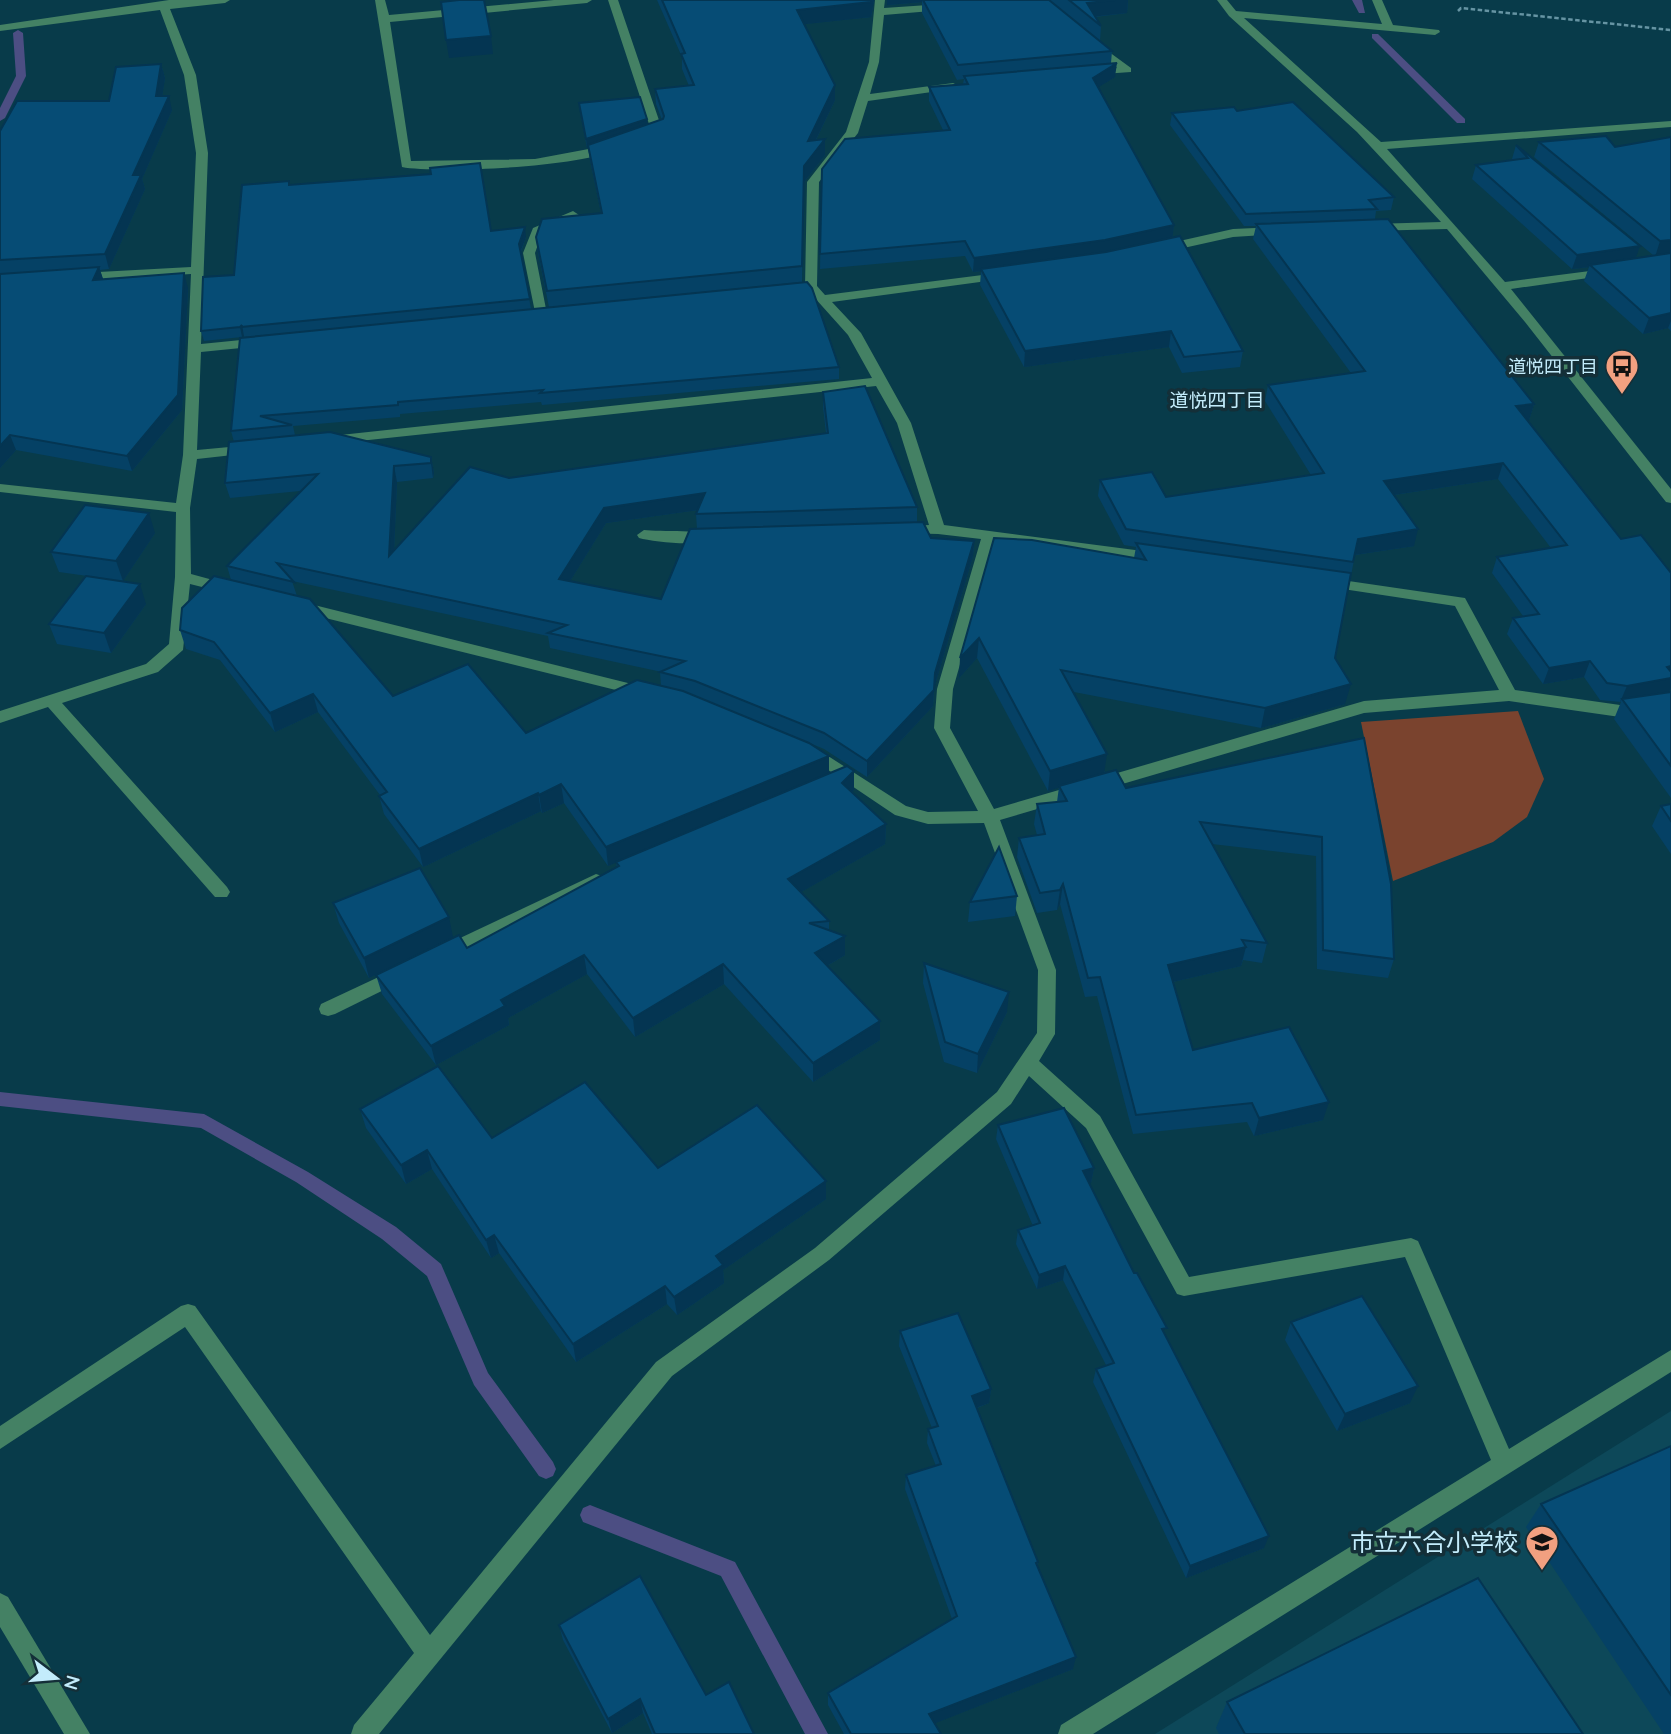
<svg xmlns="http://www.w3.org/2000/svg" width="1671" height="1734" font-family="Quicksand,'Noto Sans JP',sans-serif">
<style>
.built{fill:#0d4859}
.green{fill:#7a432e}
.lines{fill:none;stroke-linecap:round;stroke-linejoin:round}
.stream{fill:#4c4e83;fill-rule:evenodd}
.path{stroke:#6694a3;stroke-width:2.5;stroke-dasharray:4.5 2.5;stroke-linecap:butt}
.minor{fill:#448164;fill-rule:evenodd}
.wall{fill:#054165;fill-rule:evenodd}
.shaded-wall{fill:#043552}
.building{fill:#064c75;stroke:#043552;stroke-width:2}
.labels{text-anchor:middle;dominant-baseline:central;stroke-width:7;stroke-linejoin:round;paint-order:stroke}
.far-poi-label{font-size:18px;fill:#c3ecfb;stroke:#142f38;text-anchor:end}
.far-neighbourhood-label{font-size:19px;fill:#c3ecfb;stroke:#142f38}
.near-poi-label{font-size:24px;fill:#c3ecfb;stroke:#142f38;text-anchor:end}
</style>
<rect width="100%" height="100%" fill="#083b4a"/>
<polygon class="built" points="1671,1411 1671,1734 1155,1734"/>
<polygon class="green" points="1518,711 1544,779 1527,817 1493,842 1393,881 1361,722"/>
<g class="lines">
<g class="stream">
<polygon points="1352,0 1362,0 1365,13 1359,13"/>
<polygon points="18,30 23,33 26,76 5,118 0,121 0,108 16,76 13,33"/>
<polygon points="1372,34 1378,34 1465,119 1465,123 1457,123 1372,38"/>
<polygon points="0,1092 204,1114 308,1172 396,1227 441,1264 488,1373 553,1462 556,1469 553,1476 546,1479 539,1476 474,1385 427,1276 382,1239 296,1182 201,1128 0,1106"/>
<polygon points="590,1505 735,1562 828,1734 805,1734 721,1576 583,1522 580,1515 583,1508"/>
</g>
<polyline class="path" points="1458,11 1461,8 1671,30"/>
<g class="minor">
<polygon points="169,0 230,0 225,3 170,9 196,75 208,153 201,344 261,338 268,342 261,346 201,352 197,450 251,445 258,449 251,453 197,459 190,508 191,574 235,586 238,589 230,594 190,584 183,650 158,672 62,703 227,887 230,892 227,897 215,897 48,707 0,723 0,711 146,664 169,644 175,577 176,512 0,492 0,484 176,503 183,455 191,274 80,281 74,277 80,273 191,267 196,153 184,75 160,10 0,31 0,25"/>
<path d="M375 0H385L389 15 554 0H592L587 3 390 22 411 161 535 159 610 145 616 148C591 167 436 174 402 167Z"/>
<polygon points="608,0 618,0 663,132 651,138 641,136 651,130"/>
<polygon points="875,0 885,0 884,8 943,4 948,7 943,10 884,15 879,62 870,94 953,83 959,86 953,89 868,101 858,133 819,182 817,286 825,295 1006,272 1008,275 1002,279 832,302 861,333 911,423 944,525 1158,553 1165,558 1158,563 995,541 953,689 950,728 994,809 1364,701 1499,690 1455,606 1323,586 1320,583 1323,580 1328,578 1465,598 1515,690 1620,705 1671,696 1671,708 1620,717 1509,701 1364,713 1000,820 1056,970 1055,1034 1039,1061 1100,1116 1189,1277 1411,1238 1418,1241 1509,1449 1671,1350 1671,1372 1093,1734 1058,1734 1061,1725 1491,1460 1405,1257 1184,1296 1177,1294 1086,1128 1029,1076 1011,1104 829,1260 672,1376 379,1734 351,1734 354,1725 414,1653 185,1327 0,1449 0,1426 181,1306 188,1304 195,1306 430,1635 656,1362 815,1248 997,1092 1037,1033 1038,970 984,823 928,824 895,815 800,751 802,747 814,747 906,806 928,812 978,811 934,728 937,689 981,539 938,534 900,533 898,530 900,527 929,525 897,423 876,386 331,444 324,440 331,436 872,378 848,335 805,287 807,182 846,132 869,62"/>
<polygon points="1217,0 1227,0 1236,11 1382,24 1372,0 1382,0 1393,25 1439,30 1440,32 1435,35 1244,18 1381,142 1671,121 1671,127 1387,149 1505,282 1613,268 1613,274 1609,275 1511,289 1671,489 1671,503 1666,502 1525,322 1447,229 1368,231 1366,228 1372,224 1441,222 1357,132 1229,16"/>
<polygon points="1094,41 1131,68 1131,72 1089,75 1089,71 1117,68 1090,46 1089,44"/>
<polygon points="573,211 579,215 577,218 542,233 535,253 547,314 541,318 536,317 523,253 533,228"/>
<polygon points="1278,227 1282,228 1282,234 1233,237 1161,253 1155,249 1157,246 1233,229"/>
<path d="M644 530C659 532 708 529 716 537 705 548 654 542 639 538L637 535Z"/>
<polygon points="298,601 644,687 652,692 644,697 293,610 290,606"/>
<polygon points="596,874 602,876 605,881 602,886 451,958 439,958 436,953 439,948"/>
<polygon points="400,967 406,969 409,974 406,979 335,1014 328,1016 321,1014 319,1009 321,1004"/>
<polygon points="0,1593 8,1597 90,1734 64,1734 0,1627"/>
</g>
</g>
<g class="wall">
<polygon points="657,0 874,0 871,17 804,24 835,100 816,140 825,155 804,182 802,282 549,307 538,253 536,237 601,213 590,160 588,148 587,148 580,112 579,103 647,125 662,120 656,104 655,89 689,86 682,69 682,57"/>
<polygon points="887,0 1128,0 1127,13 1095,17 1101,26 1100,41 1112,51 1111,63 1115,77 1098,87 1174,225 1172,238 1243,351 1240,367 1182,373 1169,347 1024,367 980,285 981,271 973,272 965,256 820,269 822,169 943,130 929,101 929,87 963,84 964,79 957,80 922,13 922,2 887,5"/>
<polygon points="161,64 165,78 162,96 172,110 142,179 145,189 109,269 100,270 103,279 188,288 182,410 132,471 16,450 0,468 0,131 109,101"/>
<polygon points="1237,111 1394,197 1391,210 1376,211 1375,219 1534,404 1529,420 1527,420 1621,539 1671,573 1671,688 1669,692 1671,692 1671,798 1614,719 1621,702 1600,700 1584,677 1543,684 1507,634 1513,618 1523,616 1492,573 1497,557 1551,548 1498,479 1394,495 1414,546 1355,555 1335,658 1345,704 1261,728 1074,692 1105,773 1126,788 1364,738 1394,959 1388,978 1317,969 1316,856 1212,844 1267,943 1262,963 1243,960 1241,966 1173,982 1193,1050 1323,1120 1254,1136 1247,1122 1133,1134 1097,996 1085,997 1060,904 1057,910 1037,913 1017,857 1019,838 1037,835 1034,824 1037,804 1057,802 1059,787 1048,791 977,658 959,678 994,538 1134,558 1136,547 1124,545 1098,496 1100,480 1166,497 1311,475 1265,401 1268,385 1351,373 1253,239 1256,226 1244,226 1170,125 1172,113"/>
<polygon points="1671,137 1671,331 1668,328 1643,334 1584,281 1589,267 1572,269 1472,179 1476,165 1513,160 1512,159 1516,145 1640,246 1635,258 1653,255 1534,157 1539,142 1615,147"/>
<polygon points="290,185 491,231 526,237 521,252 531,309 244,337 244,336 242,337 204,341 201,331 234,275"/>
<path d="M240 338 839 367V379L542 405 541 402 400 414V417L293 426 295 435 431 457 434 473 433 478 397 482 394 551 509 478 826 433 823 407V392L917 507V522L931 538 974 541 973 556 934 688 933 706 867 777 824 749 747 717 829 756V773L854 771V790L852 792 886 824 885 844 801 892 829 921V930L845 936V955L827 966 880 1021V1040L813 1082 724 984 635 1037 587 974 508 1018 509 1025 436 1065 382 994 376 975 467 948 617 867 616 862 608 866 564 803 542 813 541 811 423 867 384 814 379 796 380 795 318 712 275 732 220 660 186 649 180 630 231 580 227 566 300 491 230 498 225 483 234 442 231 431ZM698 510 696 514 697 529 661 599 570 581 606 523ZM292 581 548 636 550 648 662 672H660L661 686 526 733 393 696 297 596Z"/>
<polygon points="155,533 123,581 59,572 51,552"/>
<polygon points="146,604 111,653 57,644 49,624"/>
<polygon points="1671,804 1671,854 1652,826 1661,806"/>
<polygon points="1017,896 1015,916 968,922 970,902"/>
<polygon points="333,903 453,937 369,978 339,923"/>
<polygon points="924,963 1007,1012 977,1073 944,1062 923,983"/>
<polygon points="360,1109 492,1138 826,1199 723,1270 724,1283 677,1315 667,1304 576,1362 499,1253 491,1258 432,1169 406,1184 366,1128"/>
<polygon points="998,1125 1094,1168 1091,1183 1089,1183 1165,1334 1264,1548 1186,1578 1093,1382 1096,1369 1106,1365 1063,1280 1037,1289 1016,1244 1018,1230 1033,1226 996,1139"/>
<polygon points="1291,1322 1410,1403 1337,1431 1285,1340"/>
<polygon points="900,1331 991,1389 989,1403 977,1408 1038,1562 1037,1567 1073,1669 935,1723 941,1734 844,1734 828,1705 828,1693 952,1619 905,1489 906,1475 936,1466 927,1443 928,1429 932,1428 899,1346"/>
<polygon points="1671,1446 1671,1734 1664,1734 1526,1527 1541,1504"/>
<polygon points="559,1625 706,1695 754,1734 652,1734 643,1713 612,1733 563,1640"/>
<polygon points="1227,1702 1583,1734 1219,1734 1216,1728"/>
</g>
<g class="shaded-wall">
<polygon points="874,0 871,17 797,25 797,10"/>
<polygon points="887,0 922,0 922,2 887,5"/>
<polygon points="1115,0 1128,0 1127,13 1090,17 1087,3"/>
<polygon points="491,36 493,54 449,58 446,40"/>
<polygon points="1117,63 1115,77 1092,91 1093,78"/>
<polygon points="161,64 165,78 160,110 156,96"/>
<polygon points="835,85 835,100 808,156 808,141"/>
<polygon points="169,96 172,110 142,179 145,189 109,269 105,254 133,175"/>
<polygon points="647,119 648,128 587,148 586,139"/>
<polygon points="825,139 825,155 804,182 802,282 804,166"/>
<polygon points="1174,225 1172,240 1104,254 981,269 981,271 973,272 974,258"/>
<polygon points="525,227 526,237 520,253 519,244"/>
<polygon points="1671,240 1671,253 1655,257 1660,241"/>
<polygon points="1640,246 1635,260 1590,265 1589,267 1572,269 1577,255"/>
<polygon points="99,267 104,282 93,280"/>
<polygon points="184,273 188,288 182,410 132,471 127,456"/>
<polygon points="1671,313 1671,321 1668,328 1643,334 1649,318"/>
<polygon points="242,325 244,336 242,337 240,327"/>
<polygon points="1171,331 1169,347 1024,367 1025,351"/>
<polygon points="1534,404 1529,420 1511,422 1516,406"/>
<polygon points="10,435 16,450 0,468 0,446"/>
<polygon points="431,457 434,473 433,478 431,463"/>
<polygon points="1503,463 1498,479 1380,497 1384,481"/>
<polygon points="394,466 397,482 393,572 389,556"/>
<polygon points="705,493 705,509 606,523 562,594 559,579 604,508"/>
<polygon points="149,513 155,533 123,581 116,561"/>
<polygon points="1418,529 1414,546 1354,555 1358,539"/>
<polygon points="974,541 973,556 934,688 933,706 867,777 867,761 935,673"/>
<polygon points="140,584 146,604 111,653 104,633"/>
<polygon points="979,638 977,658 959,678 960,658"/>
<polygon points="1590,661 1584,677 1543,684 1549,668"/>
<polygon points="1671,666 1671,688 1668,694 1622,699 1620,702 1627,686 1667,667"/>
<polygon points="1351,684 1345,704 1261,728 1265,708"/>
<polygon points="313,694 318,712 275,732 270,713"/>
<polygon points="1107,754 1104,774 1048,791 1050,771"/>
<polygon points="829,756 829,774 608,866 606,847"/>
<polygon points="854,771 854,790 842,803 842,783"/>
<polygon points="561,784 564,803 542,813 539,795"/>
<polygon points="538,793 541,811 423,867 419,849"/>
<polygon points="886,824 885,844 789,899 788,879"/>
<polygon points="1063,884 1060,904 1057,910 1060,890"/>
<polygon points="449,917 453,937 369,978 364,958"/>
<polygon points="845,936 845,955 815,973 815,953"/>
<polygon points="1246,947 1241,966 1164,984 1168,965"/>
<polygon points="584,955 587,974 508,1018 509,1025 436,1065 431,1046 501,1000"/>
<polygon points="723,964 724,984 635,1037 633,1018"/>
<polygon points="1009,992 1007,1012 977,1073 978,1054"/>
<polygon points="880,1021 880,1040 813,1082 813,1063"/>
<polygon points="1329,1102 1323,1120 1254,1136 1259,1118"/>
<polygon points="427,1150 432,1169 406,1184 401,1165"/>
<polygon points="1094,1168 1091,1183 1081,1186 1083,1171"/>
<polygon points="826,1181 826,1199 723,1270 724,1283 677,1315 674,1297 716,1256"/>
<polygon points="494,1235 499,1253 491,1258 486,1240"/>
<polygon points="1065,1266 1063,1280 1037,1289 1039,1275"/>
<polygon points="665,1286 667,1304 576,1362 573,1344"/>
<polygon points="1418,1386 1410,1403 1337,1431 1345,1414"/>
<polygon points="991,1389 989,1403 970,1410 972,1396"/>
<polygon points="1269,1536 1264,1548 1186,1578 1190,1566"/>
<polygon points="1076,1657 1073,1669 928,1726 929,1714"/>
<polygon points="640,1699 643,1713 612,1733 608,1719"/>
</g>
<g class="building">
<polygon points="459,0 484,0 491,36 446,40 441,2"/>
<polygon points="662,0 871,0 871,2 797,10 835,85 808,141 825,139 804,166 802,266 547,291 536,237 542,219 602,213 588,145 663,119 664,116 655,89 694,85 681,54 685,53"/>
<polygon points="923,0 1049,0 1112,51 958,65"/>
<polygon points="1069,0 1115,0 1087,3 1101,26"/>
<polygon points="1117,63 1093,78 1174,225 1105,240 974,258 965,241 820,254 822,169 845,139 950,130 929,87 968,84 964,76"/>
<polygon points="161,64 156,96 169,96 133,175 141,175 105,254 0,260 0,131 17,101 109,101 116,67"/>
<polygon points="640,97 647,119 586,139 579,103"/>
<polygon points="1293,102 1394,197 1369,200 1377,209 1246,214 1172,113 1234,107 1237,111"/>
<polygon points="1606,136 1615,147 1671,137 1671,240 1660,241 1539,142"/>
<polygon points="1516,145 1640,246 1577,255 1476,165 1528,158"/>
<polygon points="480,163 491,231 525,227 519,244 530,299 241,327 242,325 240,327 201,331 203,277 234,275 242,185 289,181 289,185 431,174 430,168"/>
<polygon points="1388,219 1534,404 1516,406 1621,539 1641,535 1671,573 1671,666 1667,667 1671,672 1671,678 1627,686 1607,683 1590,661 1549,668 1513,618 1539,614 1497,557 1567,545 1503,463 1384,481 1418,529 1358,539 1353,562 1126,529 1100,480 1152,472 1166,497 1324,473 1268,385 1365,371 1256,224"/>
<polygon points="1180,236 1243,351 1184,357 1171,331 1025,351 981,269 1106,252"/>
<polygon points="1671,253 1671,313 1649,318 1590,265"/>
<polygon points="99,267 93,280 184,273 178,395 127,456 10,435 0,446 0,274"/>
<polygon points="807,282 812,288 839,367 540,393 543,390 398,402 398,405 260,416 292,425 231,431 240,338"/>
<polygon points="865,386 917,507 696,514 705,493 604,508 559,579 661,599 690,529 923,522 931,538 974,541 935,673 934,690 867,761 824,733 695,681 660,672 685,661 548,633 567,625 277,563 294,582 227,566 318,474 225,483 229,442 330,432 431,457 431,463 394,466 389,556 470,467 509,478 828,433 823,392"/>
<polygon points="85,505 149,513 116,561 51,552"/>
<polygon points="994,538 1032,540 1146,560 1136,543 1351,573 1335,658 1351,684 1265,708 1061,670 1107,754 1050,771 979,638 960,658"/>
<polygon points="86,576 140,584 104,633 49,624"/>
<polygon points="214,576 310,599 393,696 468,664 526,733 637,680 683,691 809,743 829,756 606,847 561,784 539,795 538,793 419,849 379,796 387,792 313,694 270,713 214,642 180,630 182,608"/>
<polygon points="1671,692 1671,766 1622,699"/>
<polygon points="1364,738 1391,884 1394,959 1323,950 1322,837 1200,822 1267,943 1242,940 1246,947 1168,965 1193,1050 1289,1027 1329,1102 1259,1118 1252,1103 1136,1115 1100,977 1088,978 1063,884 1060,890 1040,893 1019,838 1045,834 1037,804 1067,801 1059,786 1116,770 1126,788"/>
<polygon points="847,766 854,771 842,783 886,824 788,879 829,921 809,923 845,936 815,953 880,1021 813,1063 723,964 633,1018 584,955 501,1000 505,1006 431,1046 376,975 459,935 467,948 619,866 616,862"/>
<polygon points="1671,804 1671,821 1661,806"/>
<polygon points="999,847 1017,896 970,902"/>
<polygon points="420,868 449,917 364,958 333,903"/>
<polygon points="924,963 1009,992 978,1054 945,1042"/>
<polygon points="438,1066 492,1138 585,1082 658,1168 757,1105 826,1181 716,1256 723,1265 674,1297 665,1286 573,1344 494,1235 486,1240 427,1150 401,1165 360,1109"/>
<polygon points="1064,1108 1094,1168 1083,1171 1134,1273 1137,1273 1167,1328 1162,1329 1269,1536 1190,1566 1096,1369 1114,1363 1065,1266 1039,1275 1018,1230 1040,1223 998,1125"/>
<polygon points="1362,1296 1418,1386 1345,1414 1291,1322"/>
<polygon points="958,1313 991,1389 972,1396 1038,1562 1036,1563 1076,1657 929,1714 941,1734 851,1734 828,1693 957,1616 906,1475 941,1464 928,1429 938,1426 900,1331"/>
<polygon points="1671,1446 1671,1695 1541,1504"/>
<polygon points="640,1576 706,1695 729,1682 754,1734 655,1734 640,1699 608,1719 559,1625"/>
<polygon points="1478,1578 1583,1734 1245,1734 1227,1702"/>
</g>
<defs>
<symbol id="bus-pin" viewBox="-11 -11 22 30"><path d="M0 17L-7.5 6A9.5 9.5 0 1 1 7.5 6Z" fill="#f2a080" stroke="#142f38"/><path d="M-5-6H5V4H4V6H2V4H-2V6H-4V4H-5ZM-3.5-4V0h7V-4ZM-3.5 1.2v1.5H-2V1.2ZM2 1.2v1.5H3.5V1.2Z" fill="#111"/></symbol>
<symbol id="school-pin" viewBox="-11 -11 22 30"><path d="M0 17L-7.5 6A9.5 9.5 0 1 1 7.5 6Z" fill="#f2a080" stroke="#142f38"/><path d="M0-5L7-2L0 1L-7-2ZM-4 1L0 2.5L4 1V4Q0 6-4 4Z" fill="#111"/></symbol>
</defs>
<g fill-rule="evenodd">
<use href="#bus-pin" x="1603" y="347" width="38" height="52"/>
<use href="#school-pin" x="1523" y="1523" width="38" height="52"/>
</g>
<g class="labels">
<g class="far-poi-label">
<text x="1598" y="366">道悦四丁目</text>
</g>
<g class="far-neighbourhood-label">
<text x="1217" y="400">道悦四丁目</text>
</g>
<g class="near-poi-label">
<text x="1518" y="1542">市立六合小学校</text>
</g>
</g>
<g transform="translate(56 1678) rotate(106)" stroke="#142f38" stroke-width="5" paint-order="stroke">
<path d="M0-5L12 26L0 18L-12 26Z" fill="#c3ecfb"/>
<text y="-10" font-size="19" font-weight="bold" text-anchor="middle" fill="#c3ecfb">N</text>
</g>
</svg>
